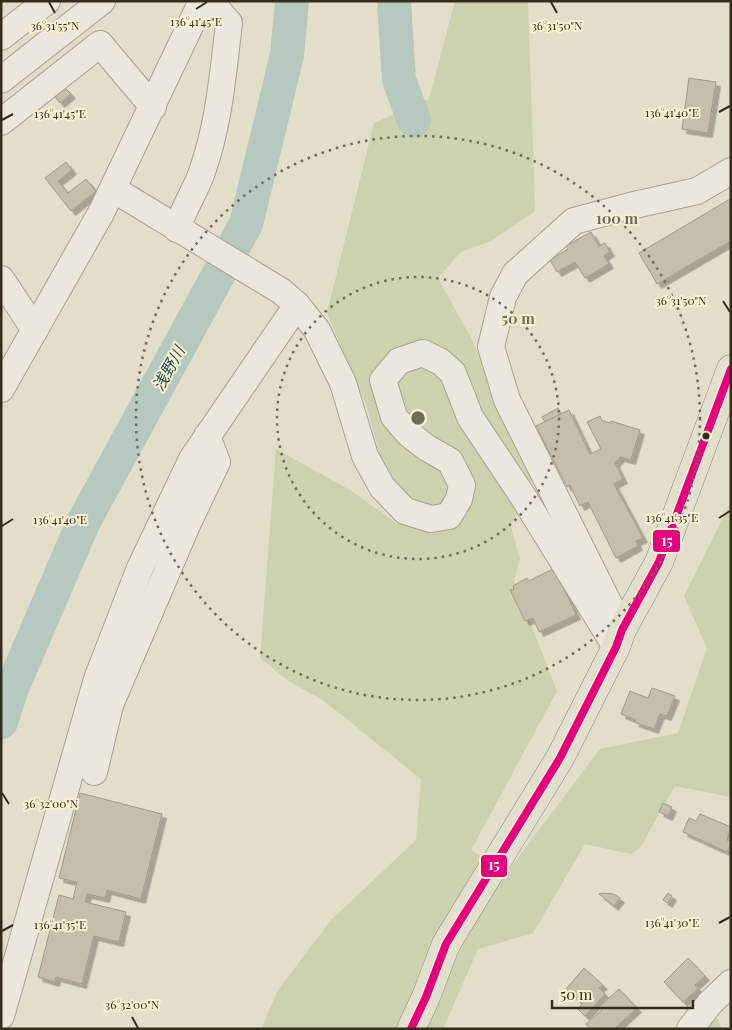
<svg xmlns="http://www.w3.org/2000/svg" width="732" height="1030" font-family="'Playfair Display','Noto Sans JP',serif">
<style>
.green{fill:#cbd2ad}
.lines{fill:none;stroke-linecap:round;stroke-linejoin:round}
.river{stroke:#b6c8c0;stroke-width:34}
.building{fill:#c5beab;stroke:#a19a8a;filter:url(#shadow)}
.minor-casing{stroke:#a6a294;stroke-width:28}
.major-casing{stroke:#8c887a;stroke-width:29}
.minor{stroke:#eae8dc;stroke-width:26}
.major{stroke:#e1dfcd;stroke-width:28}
.bus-1-casing{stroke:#f3efd0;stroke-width:11}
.bus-1{stroke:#e5007d;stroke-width:8}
.ticks{fill:none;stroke:#342c1d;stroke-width:2}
.ring{fill:none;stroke:#716a5a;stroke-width:2.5;stroke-dasharray:2.5 5}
.bus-dot{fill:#342c1d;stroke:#f3efd0;stroke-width:2}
.labels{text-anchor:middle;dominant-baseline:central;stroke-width:4;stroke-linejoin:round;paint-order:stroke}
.water-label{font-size:16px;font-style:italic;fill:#2d4e53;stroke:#f3efd0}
.ticks-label{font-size:12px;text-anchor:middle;fill:#342c1d;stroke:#f3efd0;stroke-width:4;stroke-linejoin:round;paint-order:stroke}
.centre{fill:#716a5a;stroke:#f3efd0;stroke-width:2.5}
.ring-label{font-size:15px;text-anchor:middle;font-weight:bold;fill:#716a5a;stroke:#f3efd0;stroke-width:4;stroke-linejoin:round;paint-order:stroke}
.line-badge{stroke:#f3efd0;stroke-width:2}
.badge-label{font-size:14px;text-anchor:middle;font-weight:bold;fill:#fff}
</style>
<defs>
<filter id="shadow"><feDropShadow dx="4.5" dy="4.5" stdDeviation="0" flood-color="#0004"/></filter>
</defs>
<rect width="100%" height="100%" fill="#e1deca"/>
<g class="green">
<polygon points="455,1 528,1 535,211 491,241 461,252 438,278 471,338 532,480 511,527 520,559 514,581 557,691 471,850 508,871 600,749 678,733 707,648 684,596 731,501 731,797 675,786 640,848 631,854 585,844 533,933 478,949 443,1029 261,1029 278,990 332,919 416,840 421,779 323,700 290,682 260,658 276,449 350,490 398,524 367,406 327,313 374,123 429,99"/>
<polygon points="714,1014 723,1029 703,1029"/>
</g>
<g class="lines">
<g class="river">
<polyline points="394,1 399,80 414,120"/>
<polyline points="1,722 12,688 84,521 246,224 287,55 292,1"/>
</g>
</g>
<g class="building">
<polygon points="689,78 716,82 708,133 682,129"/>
<polygon points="63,86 71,94 60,103 53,94"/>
<polygon points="66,162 72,170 58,181 68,193 86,179 96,191 71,211 45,178"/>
<polygon points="730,199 731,241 657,284 639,253"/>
<polygon points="591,232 599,246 605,243 610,252 604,256 609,264 585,278 575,262 557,272 550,260 568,249 566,246"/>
<polygon points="558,408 561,414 545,422 542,417"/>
<polygon points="569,410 590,454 601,449 587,422 600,416 602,421 611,423 611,421 640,430 631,460 620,457 615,463 623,479 614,484 643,538 636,541 638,546 616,558 588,502 580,506 570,485 567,487 536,426"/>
<polygon points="555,568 576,615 539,632 533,618 525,621 510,590 514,589 513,586 527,578 529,581"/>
<polygon points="652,688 675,696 667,716 660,714 654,729 634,722 636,720 621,714 630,691 648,698"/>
<polygon points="80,793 162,814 141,899 107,890 105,898 87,894 85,902 126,912 119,942 94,936 82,984 56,977 55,982 38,977 59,895 73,899 77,882 59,878"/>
<polygon points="663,803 672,807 668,816 659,812"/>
<polygon points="700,814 731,827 727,840 731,841 731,844 727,852 683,832 689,818 696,821"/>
<polygon points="602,893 614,894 620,898 614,906 599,894"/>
<polygon points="668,893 672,896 668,903 663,900"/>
<polygon points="688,958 705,976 695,985 698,989 683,1002 664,982"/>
<polygon points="584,968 603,985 599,988 605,994 585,1016 578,1009 582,1004 566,989"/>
<polygon points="619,989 637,1008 614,1029 590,1029 586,1024 602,1010 599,1007"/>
</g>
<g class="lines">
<defs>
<g id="minor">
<polyline points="1,37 47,1"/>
<polyline points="1,80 102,1"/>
<polyline points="1,122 100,44 153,107"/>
<polyline points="113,189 281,291 297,305 317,330 343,383 365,456 382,487 405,511 431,519 449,516 459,499 462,485 450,461 427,448 409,434 394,417 383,380 399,361 423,353 441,362 453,373 470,417 522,495 616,647"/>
<path d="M177 229C183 209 195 192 202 172 219 124 223 74 229 23L210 1"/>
<polyline points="1,279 35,330"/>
<polyline points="1,389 101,213 202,1"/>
<polyline points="614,614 507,400 491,347 503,297 515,274 574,221 630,206 697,191 731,171"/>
<polyline points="94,772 110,705 187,525 217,462 207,436"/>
<polyline points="1,1016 97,679 140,568 192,459 297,305"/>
<polyline points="690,1029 710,1003 731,983"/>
</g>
<polyline id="major" points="411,1029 426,997 446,944 560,758 616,647 622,630 659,562 731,369"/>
</defs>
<use href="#minor" class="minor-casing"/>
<use href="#major" class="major-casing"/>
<use href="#minor" class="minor"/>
<use href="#major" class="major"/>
<defs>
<polyline id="bus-1" points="411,1029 426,997 446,944 560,758 616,647 622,630 659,562 731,369"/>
</defs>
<use href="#bus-1" class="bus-1-casing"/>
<use href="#bus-1" class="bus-1"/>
</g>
<path class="ticks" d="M49 2 55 13M551 2 557 13M196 9 207 2M719 112 730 106M2 120 13 114M723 301 730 312M719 518 730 511M2 526 13 519M2 793 9 804M719 923 730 917M2 931 13 925M132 1017 138 1028"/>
<g class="ring">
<circle cx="418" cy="418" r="141"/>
<circle cx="418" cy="418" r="282"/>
</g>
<circle class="bus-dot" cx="706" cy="436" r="4.5"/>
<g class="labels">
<g class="water-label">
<text transform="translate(168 368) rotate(-61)">浅野川</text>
</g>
</g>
<g class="ticks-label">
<text x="196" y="26">136°41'45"E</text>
<text x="55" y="30">36°31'55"N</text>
<text x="557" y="30">36°31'50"N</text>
<text x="672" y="117">136°41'40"E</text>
<text x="60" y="118">136°41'45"E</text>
<text x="681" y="305">36°31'50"N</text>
<text x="672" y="522">136°41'35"E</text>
<text x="60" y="524">136°41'40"E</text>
<text x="51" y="808">36°32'00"N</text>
<text x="672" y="927">136°41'30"E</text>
<text x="60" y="929">136°41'35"E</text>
<text x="132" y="1009">36°32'00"N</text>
</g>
<circle cx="418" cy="418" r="8" class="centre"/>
<g class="ring-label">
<text x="617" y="224">100 m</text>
<text x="518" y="324">50 m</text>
</g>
<g class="line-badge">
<rect x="652" y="529" width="29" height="24" rx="5" fill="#e5007d"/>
<rect x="480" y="854" width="28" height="24" rx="5" fill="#e5007d"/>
</g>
<g class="badge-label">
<text x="667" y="546">15</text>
<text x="494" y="870">15</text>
</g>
<rect width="732" height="1030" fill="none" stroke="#342c1d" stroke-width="5"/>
<path d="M552 1000v8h141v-8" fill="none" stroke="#342c1d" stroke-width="2.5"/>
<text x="560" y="1000" font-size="15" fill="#342c1d" stroke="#f3efd0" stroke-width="4" paint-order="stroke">50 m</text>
</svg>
